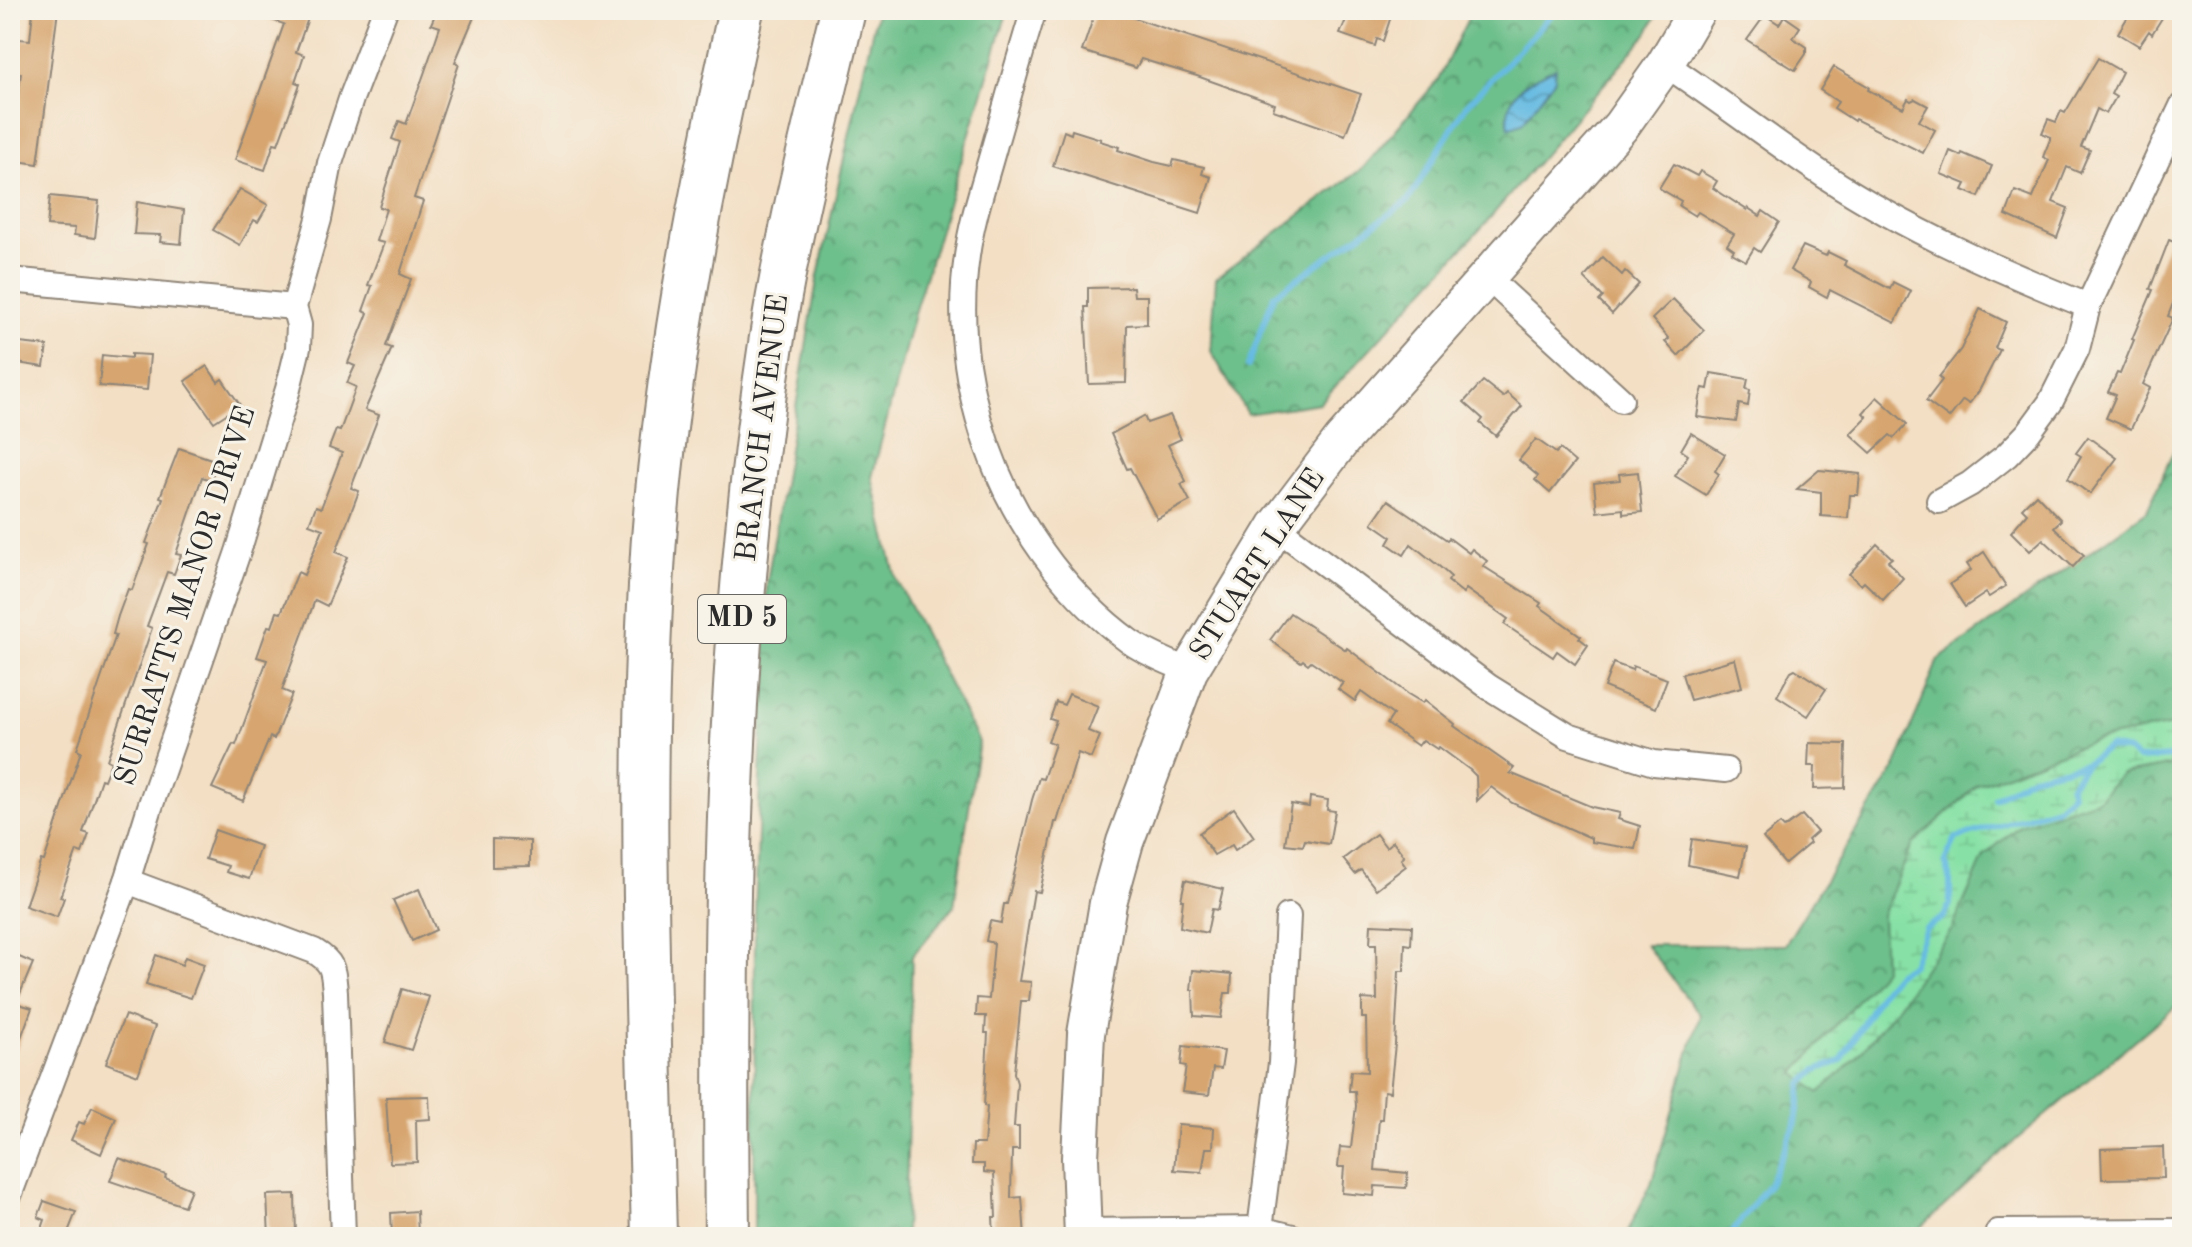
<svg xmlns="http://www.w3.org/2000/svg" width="2192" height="1247" font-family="'Old Standard TT',serif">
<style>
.forest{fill:url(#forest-crowns);stroke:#4c755b;stroke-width:2}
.wetland{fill:url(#wetland-marsh);stroke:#598668;stroke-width:2}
.water{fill:url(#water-waves);stroke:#487386;stroke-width:2}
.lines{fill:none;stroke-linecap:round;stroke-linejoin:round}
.stream{stroke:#66bbe2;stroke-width:6}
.building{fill:#d7a670}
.street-casing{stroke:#8f8578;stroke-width:28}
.secondary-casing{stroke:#8f8578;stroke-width:40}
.highway-casing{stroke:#8f8578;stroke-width:48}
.street{stroke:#fff;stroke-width:24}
.secondary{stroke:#fff;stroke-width:36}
.highway{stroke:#fff;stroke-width:44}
.labels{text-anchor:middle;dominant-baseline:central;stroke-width:6;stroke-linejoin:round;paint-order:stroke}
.shield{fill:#f7f3e8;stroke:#686764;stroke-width:2}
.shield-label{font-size:28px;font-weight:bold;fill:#2b2b2b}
.street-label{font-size:30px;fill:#2b2b2b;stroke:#f7f3e8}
</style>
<defs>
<pattern id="forest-crowns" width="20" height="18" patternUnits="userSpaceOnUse" patternTransform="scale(2)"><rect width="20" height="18" fill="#6dbf8b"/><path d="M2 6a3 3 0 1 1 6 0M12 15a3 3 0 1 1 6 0" fill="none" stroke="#5a9b72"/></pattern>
<pattern id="wetland-marsh" width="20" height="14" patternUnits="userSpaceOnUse" patternTransform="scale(2)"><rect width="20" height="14" fill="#87e1a6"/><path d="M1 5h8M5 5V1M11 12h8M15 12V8" fill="none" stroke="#75c18f"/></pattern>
<pattern id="water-waves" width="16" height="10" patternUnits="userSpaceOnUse" patternTransform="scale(2)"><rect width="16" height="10" fill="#66bbe2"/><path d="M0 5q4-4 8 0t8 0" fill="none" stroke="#5498b7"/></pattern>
</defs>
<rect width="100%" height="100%" fill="#f7f3e8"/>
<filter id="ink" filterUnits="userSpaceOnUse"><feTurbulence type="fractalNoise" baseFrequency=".0125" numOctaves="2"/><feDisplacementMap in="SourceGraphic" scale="16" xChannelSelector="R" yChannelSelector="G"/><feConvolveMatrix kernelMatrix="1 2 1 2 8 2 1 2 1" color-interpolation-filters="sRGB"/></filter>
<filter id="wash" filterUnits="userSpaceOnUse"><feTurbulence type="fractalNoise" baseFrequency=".006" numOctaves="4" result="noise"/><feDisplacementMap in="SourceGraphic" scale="32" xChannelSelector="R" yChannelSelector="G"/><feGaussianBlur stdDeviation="1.8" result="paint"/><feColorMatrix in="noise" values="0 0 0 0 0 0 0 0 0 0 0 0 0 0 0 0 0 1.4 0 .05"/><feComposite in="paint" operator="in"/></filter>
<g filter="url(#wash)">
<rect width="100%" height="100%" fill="#f3dfc4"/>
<g class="forest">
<polygon points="877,10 1008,10 915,310 872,477 896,579 979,742 954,906 912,956 905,1237 754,1237 755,916 767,582 817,280"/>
<polygon points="1472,10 1659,10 1647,34 1484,225 1320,403 1247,414 1211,351 1216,278 1364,167 1438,80"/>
<polygon points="2182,432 2182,721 2178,724 2096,740 1977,785 1913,844 1882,915 1884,969 1795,1073 1855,1059 1892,1014 1952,929 1984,856 2020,825 2099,799 2121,774 2176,765 2182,761 2182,1001 2010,1145 1911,1237 1625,1237 1651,1184 1700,1015 1646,945 1785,945 1895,768 1938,660 2147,511"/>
</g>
<polygon class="wetland" points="2182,721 2182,761 2176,765 2121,774 2099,799 2020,825 1984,856 1952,929 1892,1014 1855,1059 1819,1093 1795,1073 1884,969 1882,915 1913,844 1978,785 2096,740 2178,724"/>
<path class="water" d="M1556 68 1555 79 1522 123 1509 128C1502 94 1528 79 1556 68Z"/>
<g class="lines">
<g class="stream">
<polyline points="1248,366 1274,295 1408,201 1465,107 1556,10"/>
<polyline points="1995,798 2032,776 2084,764"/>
<polyline points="1728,1237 1769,1184 1796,1123 1802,1084 1816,1070 1841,1061 1881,992 1897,973 1912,964 1926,928 1944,917 1950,904 1950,877 1945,861 1956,838 2056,808 2072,794 2070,786 2085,764 2109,747 2128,751 2138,759 2173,757 2182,746"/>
</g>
</g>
<g id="blocks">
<g class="building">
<polygon points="33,10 58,10 38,164 10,160 21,73 15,72 19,39 30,40"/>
<polygon points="251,10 311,10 296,52 304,55 295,82 300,84 278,144 274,143 265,170 235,160 284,24 251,13"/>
<polygon points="437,10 477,10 455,62 459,64 414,198 423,201 400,274 411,279 386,346 392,348 365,410 379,415 351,488 359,491 336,552 348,557 327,606 315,600 282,690 292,694 274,739 270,737 243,801 212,788 233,744 236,745 267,660 257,657 268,626 272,627 277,612 281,613 298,572 304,575 323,529 309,524 316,506 321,508 342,453 329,448 336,430 340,431 356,387 347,383 355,366 348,363 368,313 363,311 372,286 368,285 384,243 376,241 386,209 379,207 400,142 392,139 399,121 406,124 424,74 440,27 431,24"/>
<polygon points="1096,10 1115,14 1116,12 1361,94 1345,135 1273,110 1275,104 1197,76 1141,59 1136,68 1082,51"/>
<polygon points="1350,10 1393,10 1383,41 1377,39 1375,46 1340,34"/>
<polygon points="2132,10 2167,10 2152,34 2149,31 2139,46 2118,33"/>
<polygon points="1765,15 1779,24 1784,16 1800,27 1793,38 1806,47 1806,54 1795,70 1747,40"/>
<polygon points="2098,58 2122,72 2111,94 2116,97 2106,114 2097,109 2081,147 2090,150 2080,173 2067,167 2053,202 2068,208 2057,238 2006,215 2015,191 2033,198 2049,160 2043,157 2051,137 2042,133 2048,119 2056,122 2061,111 2065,113"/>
<polygon points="1834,67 1869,87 1868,90 1903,108 1908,99 1911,101 1915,99 1928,106 1919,121 1935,130 1923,153 1855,119 1854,121 1834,108 1838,102 1820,90"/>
<polygon points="1072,130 1101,139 1100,141 1119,147 1118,150 1154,162 1172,166 1174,160 1204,167 1202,174 1211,177 1200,213 1053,166 1064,131 1071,134"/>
<polygon points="1950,151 1961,156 1962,153 1992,166 1979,197 1963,190 1966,184 1941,174"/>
<polygon points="1674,164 1697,176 1700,171 1717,181 1713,188 1747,210 1748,208 1760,216 1763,211 1779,222 1760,252 1754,248 1746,261 1732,253 1734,250 1727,245 1734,234 1698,212 1695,216 1679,206 1681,201 1659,188"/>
<polygon points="240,189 268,205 258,222 254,220 240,245 213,230"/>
<polygon points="50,196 99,201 95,238 74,235 75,228 47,226"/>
<polygon points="137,202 184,210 181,244 160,242 161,235 134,234"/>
<polygon points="2169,240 2182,245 2182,281 2168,316 2173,318 2143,384 2150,388 2131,429 2106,418 2116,395 2108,392 2117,373 2120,374 2134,340 2132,339 2153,290 2150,289"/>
<polygon points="1803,246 1826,256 1828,252 1846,261 1844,265 1890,289 1893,282 1911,291 1895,323 1830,290 1827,297 1809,287 1811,282 1790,270"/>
<polygon points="1603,257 1622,275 1625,271 1639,284 1612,314 1599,301 1603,297 1584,278"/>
<polygon points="1133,287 1134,296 1147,296 1147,324 1127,325 1126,383 1089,384 1085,307 1088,307 1088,288"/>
<polygon points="1673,299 1704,330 1678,356 1665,342 1669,339 1652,319"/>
<polygon points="1980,309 2006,322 1995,348 2000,350 1979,391 1969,404 1963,400 1949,418 1926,401 1942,380 1939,377 1961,349"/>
<polygon points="10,342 47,346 44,367 10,362"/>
<polygon points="131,354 150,355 147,390 99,386 102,355 131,358"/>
<polygon points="207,366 218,382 222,379 240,405 214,422 185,381"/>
<polygon points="1711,373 1748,379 1746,389 1750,390 1748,406 1739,404 1736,422 1697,417 1700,398 1703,388 1708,389"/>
<polygon points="1483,381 1503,397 1507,393 1522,406 1496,436 1480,423 1483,419 1464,402"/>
<polygon points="1877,397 1907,424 1894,438 1890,435 1871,453 1850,434 1867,417 1863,413"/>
<polygon points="1170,415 1181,439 1168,445 1186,481 1181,484 1190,501 1157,519 1130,468 1127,469 1111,434 1144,416 1147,423"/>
<polygon points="1691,433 1725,454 1715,471 1719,474 1706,495 1675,476 1688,455 1681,450"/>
<polygon points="2088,437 2117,458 2090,494 2068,478 2081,456 2076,453"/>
<polygon points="1536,439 1556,453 1560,449 1575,462 1550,493 1535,480 1538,476 1519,460"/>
<polygon points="179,448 217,461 211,480 202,477 176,554 181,555 174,574 167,572 147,626 152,628 107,760 111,762 104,780 101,779 83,832 89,834 82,853 77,851 60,897 64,898 57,917 25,906 41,860 44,861 81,751 77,749 116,635 113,634 118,616 128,589 132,590 149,544 146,543 163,498 160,497"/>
<polygon points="1819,470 1860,474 1858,495 1850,495 1848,518 1821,516 1821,492 1797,489"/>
<polygon points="1638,472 1642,512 1623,514 1623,509 1597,512 1594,483 1620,480 1619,474"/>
<polygon points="2036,494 2061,520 2054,527 2084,555 2073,567 2043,539 2030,551 2011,532 2027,513 2022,508"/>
<polygon points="1388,500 1447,540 1449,538 1469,553 1472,549 1487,561 1483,566 1541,603 1539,606 1581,636 1579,638 1588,645 1575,664 1557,651 1553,657 1504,624 1508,619 1466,589 1463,593 1448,581 1451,577 1440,567 1411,544 1404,555 1388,544 1392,537 1372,523"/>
<polygon points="1877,544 1892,558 1888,561 1903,578 1883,600 1864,582 1861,585 1849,574"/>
<polygon points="1984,552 2006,586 1989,597 1986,593 1965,607 1950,584 1971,570 1967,564"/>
<polygon points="1290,613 1346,650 1347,648 1408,694 1423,703 1425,700 1455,724 1454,726 1514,768 1510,773 1592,807 1620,813 1618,819 1640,826 1635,849 1591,842 1591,838 1512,803 1491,787 1477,801 1476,776 1470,770 1439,747 1437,749 1423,740 1418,746 1387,724 1393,715 1361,692 1355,701 1338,689 1343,683 1311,661 1308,664 1303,660 1301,662 1270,640"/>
<polygon points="1735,659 1742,687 1690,700 1682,674"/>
<polygon points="1613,663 1632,670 1633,666 1667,679 1656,708 1604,687"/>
<polygon points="1795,669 1826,689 1808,716 1777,696 1791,671"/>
<polygon points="1069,694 1098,706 1088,731 1100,736 1091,758 1078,753 1057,822 1055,822 1040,892 1034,891 1019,981 1031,982 1029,1001 1021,1001 1014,1073 1017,1083 1014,1127 1019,1127 1019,1150 1012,1150 1011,1198 1022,1197 1025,1237 994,1237 993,1217 996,1217 994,1173 984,1172 984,1164 972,1164 973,1144 984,1144 987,1107 984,1106 988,1033 985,1033 986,1016 976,1016 977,998 989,999 994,943 986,941 990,921 1001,923 1004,904 1007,904 1032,800 1039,778 1043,779 1055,744 1048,741 1056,721 1050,719 1056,702 1064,705"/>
<polygon points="1809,743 1846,744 1845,788 1814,789 1815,766 1808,766"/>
<polygon points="1310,797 1328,800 1327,810 1335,811 1329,844 1305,840 1303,846 1285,844 1291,804 1309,807"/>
<polygon points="1234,808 1254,837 1235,850 1232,845 1214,855 1199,833"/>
<polygon points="1802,815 1817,832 1808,840 1810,843 1785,864 1763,838 1780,824 1784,828"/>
<polygon points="215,830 260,846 249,879 226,872 228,866 205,859"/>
<polygon points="1376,834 1386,847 1393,841 1404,856 1401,859 1406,866 1376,889 1361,870 1355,874 1343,859"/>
<polygon points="492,839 530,841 530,866 492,867"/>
<polygon points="1692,839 1746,847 1740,876 1688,865"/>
<polygon points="1185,880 1223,889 1218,910 1212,909 1207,933 1180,927 1183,900 1181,900"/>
<polygon points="419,889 436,930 412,941 393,900"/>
<polygon points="1371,924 1412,926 1411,945 1405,944 1404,971 1399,971 1395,1044 1390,1092 1384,1091 1382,1119 1379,1119 1375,1170 1408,1173 1406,1188 1375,1186 1374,1196 1342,1193 1344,1167 1338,1167 1340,1147 1351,1148 1356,1106 1355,1091 1349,1091 1351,1071 1367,1072 1366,1018 1362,1018 1362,999 1377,1000 1376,944 1370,944"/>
<polygon points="10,953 33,963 16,1003 32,1008 12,1062"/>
<polygon points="156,955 182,965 185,957 204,964 191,998 146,984"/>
<polygon points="1193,970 1232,974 1231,993 1225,993 1221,1018 1194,1016 1193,990 1191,990"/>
<polygon points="402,989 429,997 411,1050 385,1042"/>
<polygon points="125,1015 155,1026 138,1075 106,1063"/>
<polygon points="1183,1046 1224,1051 1221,1069 1213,1068 1209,1095 1182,1092 1186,1066 1181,1065"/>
<polygon points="429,1096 430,1119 416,1120 417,1162 390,1163 386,1097"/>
<polygon points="92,1107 116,1118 101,1154 71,1140 79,1122 84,1124"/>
<polygon points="1178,1125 1214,1128 1213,1148 1206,1148 1202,1172 1174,1170"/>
<polygon points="2163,1147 2164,1178 2102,1179 2101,1149"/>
<polygon points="119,1158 166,1175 165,1178 191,1189 184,1206 110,1181"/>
<polygon points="295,1194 296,1237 269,1237 267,1195"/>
<polygon points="44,1201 76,1212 66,1237 39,1237 45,1220 38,1217"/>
<polygon points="417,1211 418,1237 392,1237 391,1213"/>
</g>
</g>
</g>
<g filter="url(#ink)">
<use href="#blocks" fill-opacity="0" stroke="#8f8578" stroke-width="2"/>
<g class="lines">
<defs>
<g id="street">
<path d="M1034 10C1020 54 1008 99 995 144 985 181 972 218 967 256 946 400 1013 555 1129 641 1147 654 1169 662 1189 671"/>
<path d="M1665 64C1719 100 1771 140 1825 176 1907 230 1998 270 2088 306"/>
<polyline points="1488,278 1621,400"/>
<polyline points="10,280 294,307"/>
<polyline points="1939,501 1970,484 2007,455 2028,433 2050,403 2077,349 2088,306 2182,106"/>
<polyline points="1276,527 1489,687 1568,736 1654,763 1726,770"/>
<path d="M127 881 314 951C334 963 333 970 335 992L343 1237"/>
<polyline points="10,1193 127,881 150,807 238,552 288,389 298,348 299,325 294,307 319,219 330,163 352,96 385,10"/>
<polyline points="1260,1229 1281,1063 1288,916"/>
<polyline points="1083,1231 1260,1229 1293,1237"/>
<polyline points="1998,1232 2182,1231"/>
</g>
<polyline id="secondary" points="1083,1237 1080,1158 1086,1034 1108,903 1125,842 1189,671 1276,527 1342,440 1621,126 1665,64 1697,10"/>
<g id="highway">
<path d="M654 1237C649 1020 639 803 651 586 661 392 699 200 741 10"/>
<path d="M727 1237C724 939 726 639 771 344 788 231 817 121 843 10"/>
</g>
</defs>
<use href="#street" class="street-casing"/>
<use href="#secondary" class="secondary-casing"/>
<use href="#highway" class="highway-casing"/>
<use href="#street" class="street"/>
<use href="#secondary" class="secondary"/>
<use href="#highway" class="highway"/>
</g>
</g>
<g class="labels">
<rect class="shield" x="698" y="595" width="88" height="48" rx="6"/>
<g class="shield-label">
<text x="742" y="619">MD 5</text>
</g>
<g class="street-label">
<text transform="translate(763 428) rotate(-83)">BRANCH AVENUE</text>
<text transform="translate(1258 565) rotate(-57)">STUART LANE</text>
<text transform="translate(186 596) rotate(-72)">SURRATTS MANOR DRIVE</text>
</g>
</g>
<rect width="2192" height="1247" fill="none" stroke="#f7f3e8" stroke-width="40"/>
</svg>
